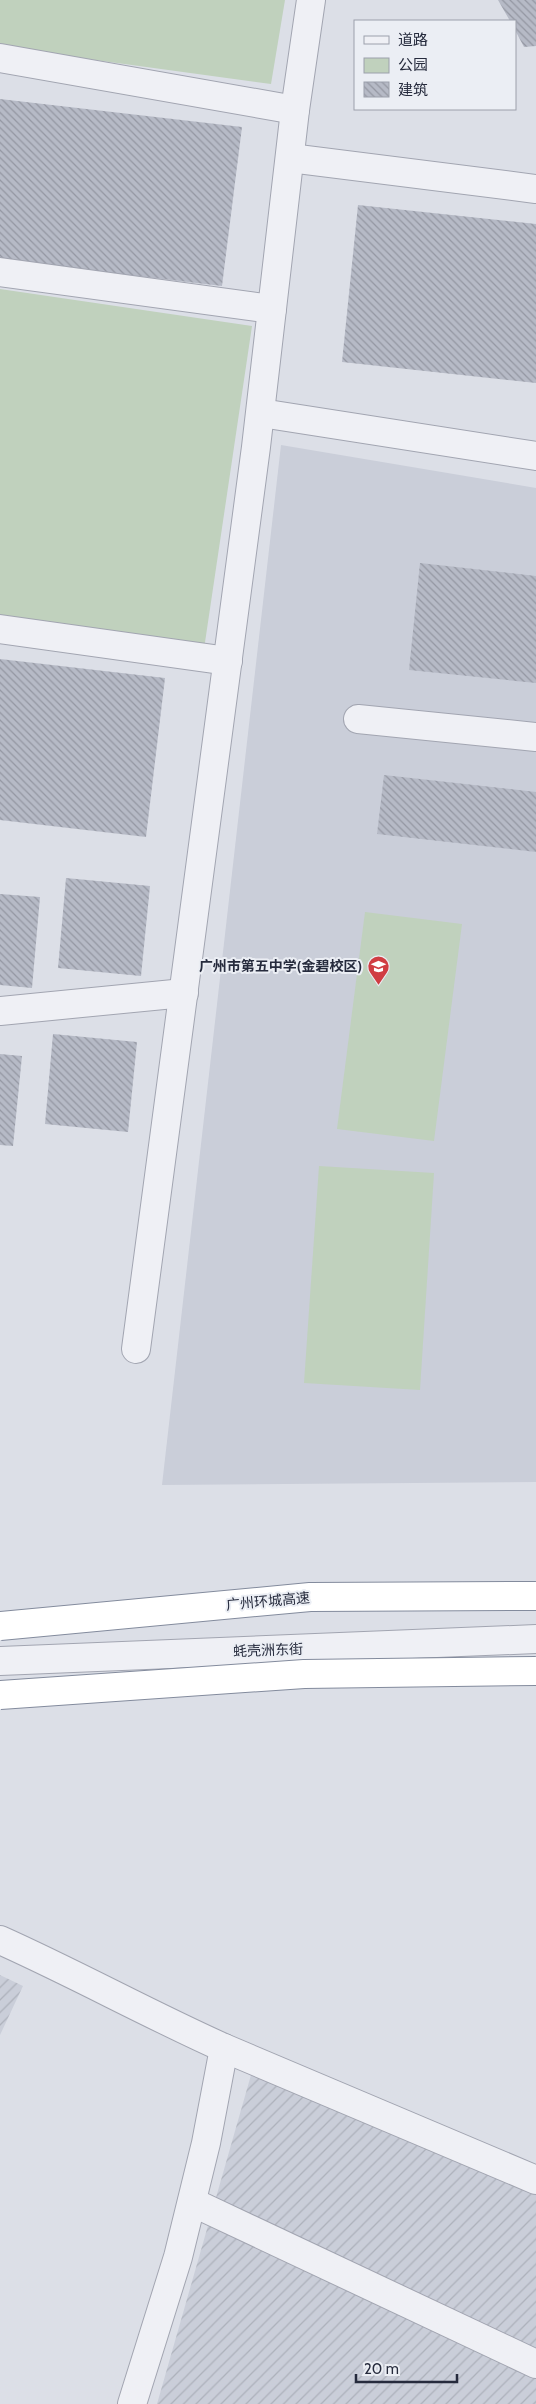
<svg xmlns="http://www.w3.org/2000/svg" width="536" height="2404" font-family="Cabin,'Noto Sans SC',sans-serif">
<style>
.built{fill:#caced9}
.industrial{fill:url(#industrial-furrows)}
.green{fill:#c0d1bd}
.building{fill:url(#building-back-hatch)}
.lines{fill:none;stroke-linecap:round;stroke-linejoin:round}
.minor-casing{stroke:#a2a5b1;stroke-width:30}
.minor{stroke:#eff0f5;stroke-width:28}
.highway-bridge-casing{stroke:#838b9d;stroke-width:30;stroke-linecap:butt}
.highway-bridge{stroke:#fff;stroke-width:28}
.labels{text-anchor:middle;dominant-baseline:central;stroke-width:4;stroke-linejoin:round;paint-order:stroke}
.poi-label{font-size:14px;font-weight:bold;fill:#262b3d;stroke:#ebeef4;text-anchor:end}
.street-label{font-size:14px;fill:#262b3d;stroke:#ebeef4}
</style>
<defs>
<pattern id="industrial-furrows" width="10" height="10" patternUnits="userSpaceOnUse" patternTransform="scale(1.25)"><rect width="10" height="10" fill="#caced9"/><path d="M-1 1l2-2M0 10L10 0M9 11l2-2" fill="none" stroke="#adb1bb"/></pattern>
<pattern id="building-back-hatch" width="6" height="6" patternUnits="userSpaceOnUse" patternTransform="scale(1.25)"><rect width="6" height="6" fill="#b6bac6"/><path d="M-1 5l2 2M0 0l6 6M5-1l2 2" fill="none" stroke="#9497a2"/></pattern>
</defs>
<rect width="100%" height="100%" fill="#dcdfe7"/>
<polygon class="built" points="281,445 536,488 536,1482 162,1485"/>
<g class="industrial">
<polygon points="0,1975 23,1986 0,2035"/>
<polygon points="257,2054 536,2192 536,2404 157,2404"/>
</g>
<g class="green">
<polygon points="0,0 285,0 271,84 0,47"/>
<polygon points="0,289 252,326 204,649 0,619"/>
<polygon points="365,912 462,924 434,1141 337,1129"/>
<polygon points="319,1166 434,1173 420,1390 304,1383"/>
</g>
<g class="building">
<polygon points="498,0 536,0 536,46 524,47 515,30 515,21 510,21"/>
<polygon points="0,99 242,127 222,286 0,260"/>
<polygon points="358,205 536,224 536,383 342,362"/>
<polygon points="420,563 536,576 536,683 409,670"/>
<polygon points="0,659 165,678 146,837 0,820"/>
<polygon points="384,775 536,792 536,852 377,834"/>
<polygon points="66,878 150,886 141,976 58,968"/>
<polygon points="0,894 40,897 32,988 0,985"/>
<polygon points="53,1034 137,1042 128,1132 45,1124"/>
<polygon points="0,1054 22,1056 13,1146 0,1145"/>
</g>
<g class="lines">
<defs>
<g id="minor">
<polyline points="0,58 295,110"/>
<polyline points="290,158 536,189"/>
<polyline points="0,272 272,309"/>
<polyline points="261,413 536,456"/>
<polyline points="0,629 228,661"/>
<polyline points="358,719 536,737"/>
<polyline points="0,1011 184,993"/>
<polyline points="136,1349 256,447 295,110 311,0"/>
<polyline points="0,1661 536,1639"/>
<path d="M0 1940C76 1974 148 2014 224 2048L206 2143 178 2257 132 2404"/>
<polyline points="224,2048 536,2180"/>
<polyline points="192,2202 536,2364"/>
</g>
</defs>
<use href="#minor" class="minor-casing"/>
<use href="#minor" class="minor"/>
<defs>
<g id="highway-bridge">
<polyline points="0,1626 310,1597 536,1596"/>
<polyline points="0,1695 304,1674 536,1671"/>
</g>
</defs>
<use href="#highway-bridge" class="highway-bridge-casing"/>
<use href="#highway-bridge" class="highway-bridge"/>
</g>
<defs>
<symbol id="school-pin" viewBox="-11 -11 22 30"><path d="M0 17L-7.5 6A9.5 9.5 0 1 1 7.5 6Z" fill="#d03d42" stroke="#ebeef4"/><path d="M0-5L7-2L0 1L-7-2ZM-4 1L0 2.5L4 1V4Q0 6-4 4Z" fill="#fff"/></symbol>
</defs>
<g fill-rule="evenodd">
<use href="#school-pin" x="366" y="954" width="25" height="34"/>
</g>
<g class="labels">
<g class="poi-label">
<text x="362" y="966">广州市第五中学(金碧校区)</text>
</g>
<g class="street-label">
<text transform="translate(268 1601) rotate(-5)">广州环城高速</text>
<text transform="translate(268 1650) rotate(-2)">蚝壳洲东街</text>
</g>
</g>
<rect x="354" y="20" width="162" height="90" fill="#ebeef4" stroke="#9ca0ab"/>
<rect x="364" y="36" width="25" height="8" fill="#eff0f5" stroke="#9ca0ab"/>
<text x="398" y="45" font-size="15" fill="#262b3d">道路</text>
<rect x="364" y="58" width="25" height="15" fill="#c0d1bd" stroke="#9ca0ab"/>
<text x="398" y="70" font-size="15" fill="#262b3d">公园</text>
<rect x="364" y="82" width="25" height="15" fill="url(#building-back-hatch)" stroke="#9ca0ab"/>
<text x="398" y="95" font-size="15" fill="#262b3d">建筑</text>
<path d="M356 2374v8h101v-8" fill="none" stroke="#262b3d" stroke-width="2.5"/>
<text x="364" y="2374" font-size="15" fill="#262b3d" stroke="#ebeef4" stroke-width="4" paint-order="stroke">20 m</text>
</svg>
